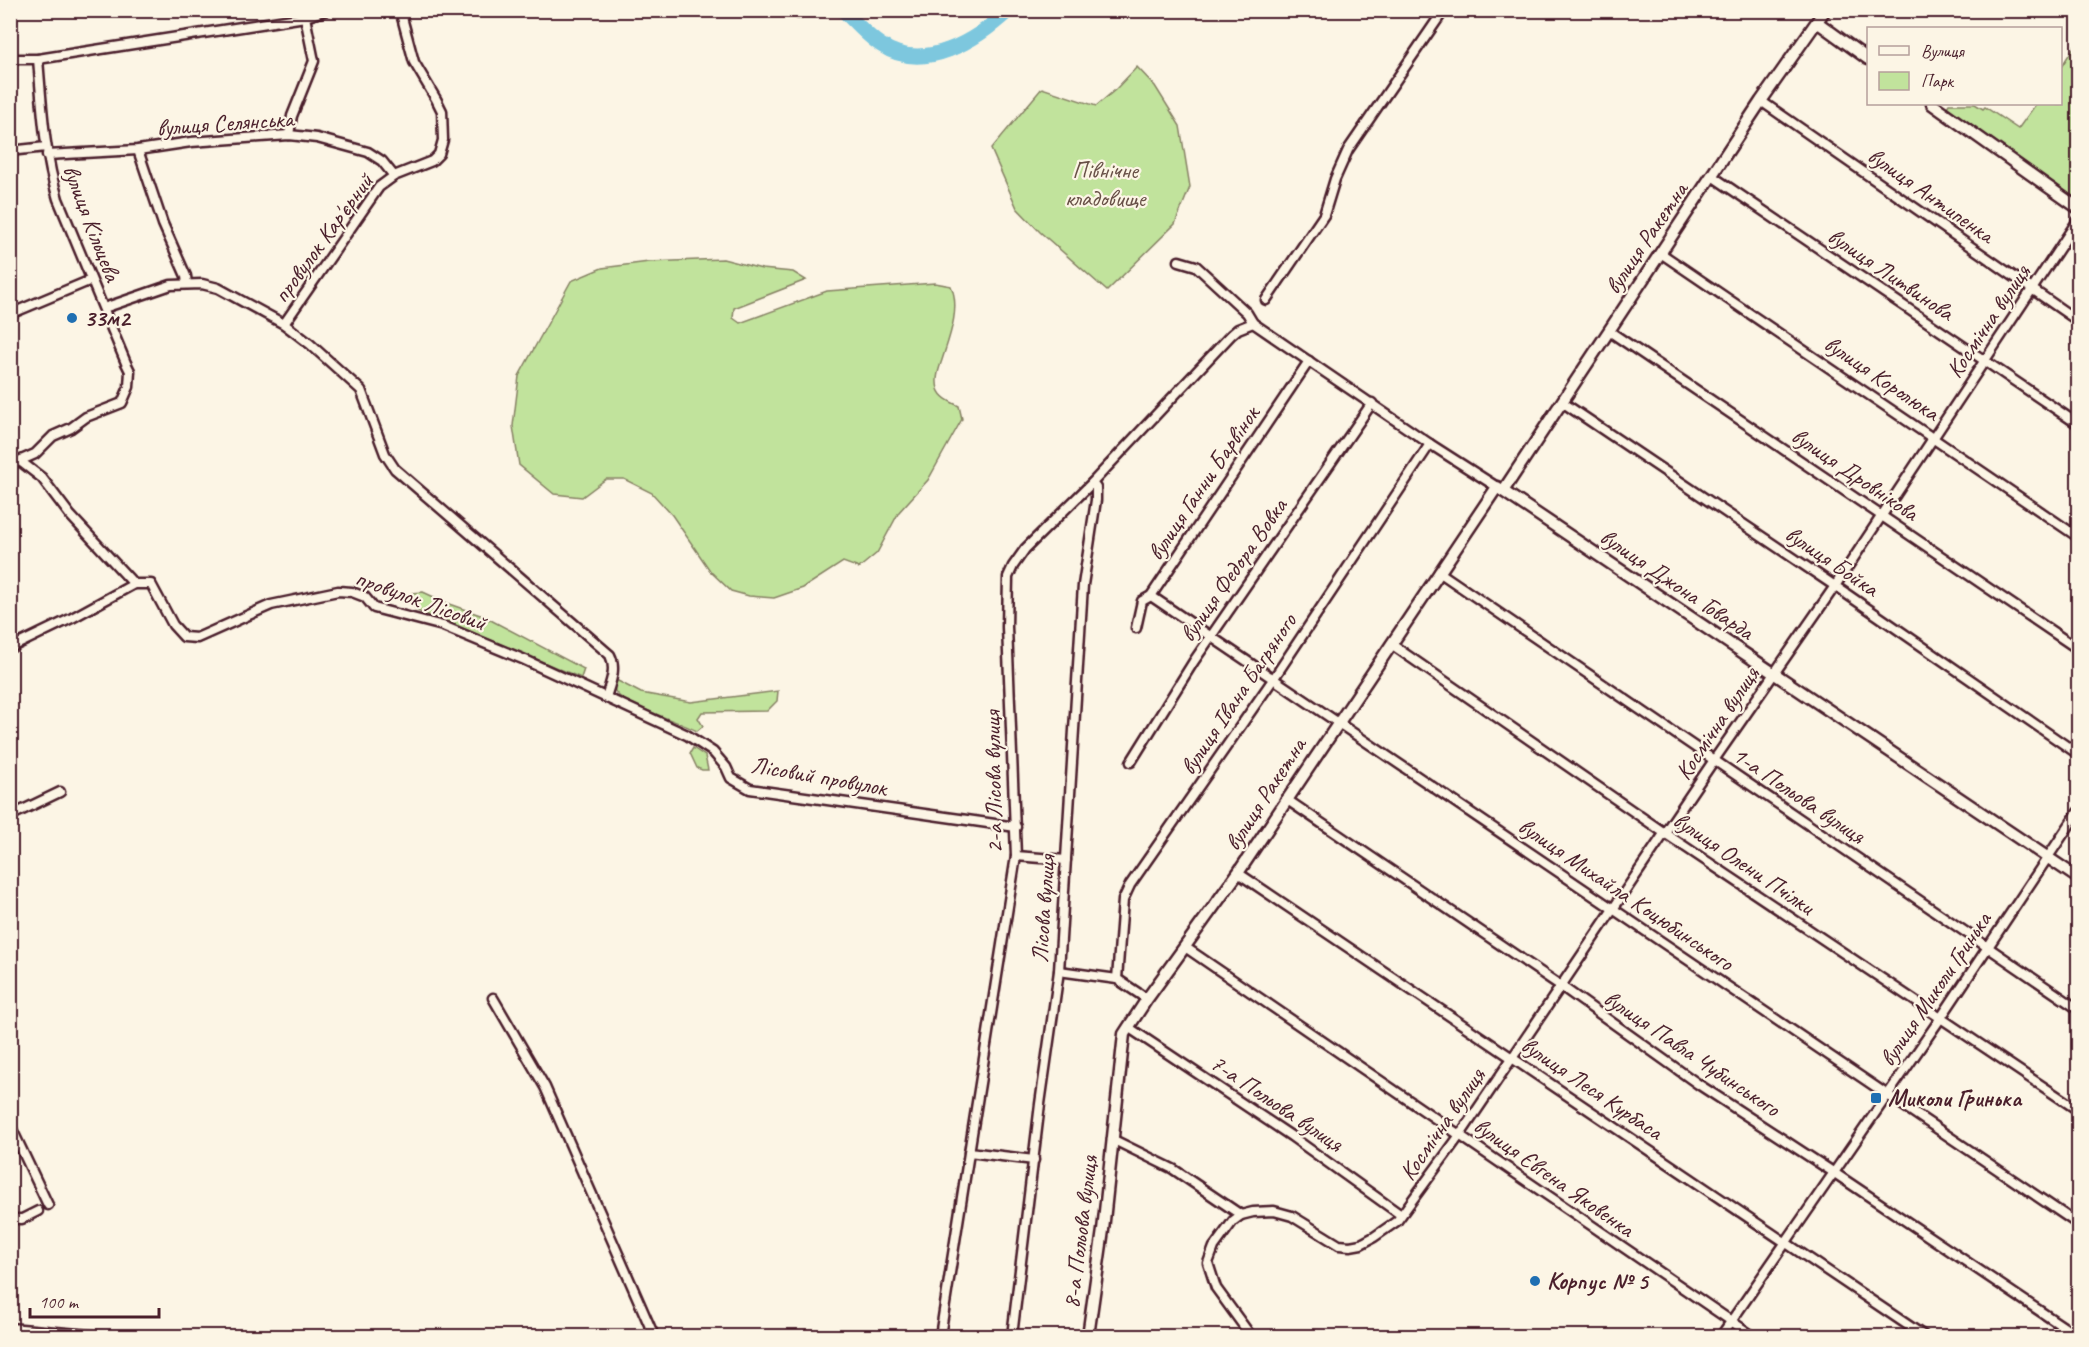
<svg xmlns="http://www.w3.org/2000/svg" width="2089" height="1347" font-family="Caveat,sans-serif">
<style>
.green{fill:#c1e39c;stroke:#868164;stroke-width:1.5}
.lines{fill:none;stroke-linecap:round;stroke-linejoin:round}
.river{stroke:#7dc7de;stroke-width:15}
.minor-casing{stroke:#4a1f2b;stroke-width:13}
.tertiary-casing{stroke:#4a1f2b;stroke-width:15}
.minor{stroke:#fcf5e5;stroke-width:8}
.tertiary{stroke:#fcf5e5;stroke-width:10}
.poi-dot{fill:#1f6fb2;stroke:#fcf5e5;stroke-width:2}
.labels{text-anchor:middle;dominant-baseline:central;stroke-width:4.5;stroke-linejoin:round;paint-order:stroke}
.street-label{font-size:24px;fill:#4a1f2b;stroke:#fcf5e5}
.park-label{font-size:24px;fill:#685047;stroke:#fcf5e5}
.poi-label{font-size:24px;font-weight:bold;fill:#4a1f2b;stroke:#fcf5e5;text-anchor:start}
</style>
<rect width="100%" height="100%" fill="#fcf5e5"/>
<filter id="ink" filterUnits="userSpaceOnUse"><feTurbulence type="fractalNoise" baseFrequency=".0167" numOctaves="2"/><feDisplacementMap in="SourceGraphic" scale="12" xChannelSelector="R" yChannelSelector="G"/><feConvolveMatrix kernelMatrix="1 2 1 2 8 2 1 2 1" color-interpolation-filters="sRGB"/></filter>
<g filter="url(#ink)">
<g class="green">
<polygon points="2078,41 2078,200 1947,107 1949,104 1975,104 1983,109 1985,107 2018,129 2036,104 2060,104 2061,67"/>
<polygon points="1137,67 1155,86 1180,126 1190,187 1175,224 1107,291 1040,232 1017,208 991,149 1042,88 1096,106 1115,90"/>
<path d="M723 259 762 269 793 272 806 280 734 308 733 318 740 323 827 291 935 283 951 286C961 308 949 338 942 360 939 369 935 379 938 389 941 398 951 402 959 406L962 419 928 480 899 512 877 553 859 568 843 562 803 588 774 598 749 596 731 591 711 572 672 515 652 493 624 479H606L582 497 554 494 519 465 513 426 519 376 571 281 602 268 649 262Z"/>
<polygon points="423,592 449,604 483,616 584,669 581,678 465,629 417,611 408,598 412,593"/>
<path d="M616 680 641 693 691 702 778 691 777 701 767 711 702 712 698 718 703 726 697 731C680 722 626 705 617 694 613 690 614 685 616 680Z"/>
<polygon points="693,748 705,756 708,770 702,770 697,768 690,753"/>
</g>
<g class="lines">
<path class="river" d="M843 10C855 22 867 36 881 45 924 74 977 40 1009 10"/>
<defs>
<g id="minor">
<polyline points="794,10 798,13"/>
<polyline points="10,59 38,59 305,17 327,10"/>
<polyline points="1761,101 2078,321"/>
<polyline points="289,135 292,116 314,61 305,17"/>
<polyline points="138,150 163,224 186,276 187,284"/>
<polyline points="10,151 46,147"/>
<polyline points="47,155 138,150 191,142 289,135 317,138 368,152 382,161 394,176"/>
<polyline points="1712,176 2078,424"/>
<polyline points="1662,254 2078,537"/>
<polyline points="1179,261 1196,266 1247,313 1253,323 1430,444 1497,487"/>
<polyline points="1266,300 1324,215 1335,179 1348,150 1444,10"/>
<path d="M104 308 171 285 202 284 218 288 284 324 310 344 361 390 385 454 395 469 610 655C617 669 610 684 606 697"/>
<polyline points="10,314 91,280"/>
<polyline points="284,324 379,187 394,176 432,161 439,154 443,140 442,111 436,99 414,62 400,10"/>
<polyline points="1609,331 2078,649"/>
<polyline points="1562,402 1835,586 2078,754"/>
<polyline points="20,461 42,478 70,515 134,584 151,584 173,625 184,637 197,638 271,605 338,591 352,592 365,597 374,608 443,626 525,660 687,735 713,752 726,767 731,778 750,789 1016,827"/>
<path d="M10 465 35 454 53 436 71 428 86 417 122 403 129 387 130 371 126 363 58 199C44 153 42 106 38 59"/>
<polyline points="1439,572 2078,1009"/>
<polyline points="1151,596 2078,1224"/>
<polyline points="1136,628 1142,601 1151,596 1309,361"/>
<polyline points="1391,644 1666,834 2078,1110"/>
<polyline points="10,648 72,618 134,584"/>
<polyline points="1131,762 1194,661 1372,403"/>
<polyline points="1286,799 1561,986 1698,1084 1833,1172 2077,1336"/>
<polyline points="10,816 60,792"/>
<polyline points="1016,856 1066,860"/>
<polyline points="1238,873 1924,1336"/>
<polyline points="1185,947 1753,1336"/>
<polyline points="1059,971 1117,979 1147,999"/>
<polyline points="1117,979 1123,900 1130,885 1274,678 1430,444"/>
<polyline points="493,998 545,1087 654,1336"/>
<polyline points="1128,1027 1291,1136 1401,1215"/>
<polyline points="10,1125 48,1205"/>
<polyline points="1112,1139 1173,1169 1241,1215"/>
<polyline points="969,1152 1034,1160"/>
<polyline points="10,1219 22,1219 38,1211"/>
<polyline points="10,1328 102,1336"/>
<polyline points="940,1336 1016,856 1007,627 1008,577 1013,566 1025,549 1092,483 1231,335 1238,329 1253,323"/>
<polyline points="1012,1336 1040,1104 1059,971 1083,585 1096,500 1096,488 1092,483"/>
<polyline points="1251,1336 1216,1288 1208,1263 1214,1247 1233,1221 1241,1215 1253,1212 1274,1211 1292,1216 1339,1245 1350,1246 1361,1244 1374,1237 1397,1221 1460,1135 1714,760 1835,586 2078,220"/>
<polyline points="1721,1336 1940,1019 2078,812"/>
</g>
<g id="tertiary">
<polyline points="1817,22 1868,59"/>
<polyline points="1932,104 2078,208"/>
<polyline points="1503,491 1761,101 1825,10"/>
<polyline points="1088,1336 1103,1230 1124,1034 1147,999 1238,873 1497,487 2078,878"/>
</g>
</defs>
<use href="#minor" class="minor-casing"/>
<use href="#tertiary" class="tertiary-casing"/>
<use href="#minor" class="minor"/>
<use href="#tertiary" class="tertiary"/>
</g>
</g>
<g class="poi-dot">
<circle cx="72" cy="318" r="6"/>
<rect x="1870" y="1092" width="12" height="12" rx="3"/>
<circle cx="1535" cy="1281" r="6"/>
</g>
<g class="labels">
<g class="street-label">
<text transform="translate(225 123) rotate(-4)">вулиця Селянська</text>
<text transform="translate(1931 195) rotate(35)">вулиця Антипенка</text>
<text transform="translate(92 223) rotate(69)">вулиця Кільцева</text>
<text transform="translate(323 238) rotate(-54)">провулок Кар'єрний</text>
<text transform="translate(1646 238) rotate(-56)">вулиця Ракетна</text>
<text transform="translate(1891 274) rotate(34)">вулиця Литвинова</text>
<text transform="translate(1988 321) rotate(-56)">Космічна вулиця</text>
<text transform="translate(1882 378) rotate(34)">вулиця Королюка</text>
<text transform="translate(1855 474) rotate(34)">вулиця Дровнікова</text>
<text transform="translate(1203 483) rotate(-56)">вулиця Ганни Барвінок</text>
<text transform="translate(1832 561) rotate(34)">вулиця Бойка</text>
<text transform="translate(1233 570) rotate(-55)">вулиця Федора Вовка</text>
<text transform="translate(1677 584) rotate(34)">вулиця Джона Говарда</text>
<text transform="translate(421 600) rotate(20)">провулок Лісовий</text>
<text transform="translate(1238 694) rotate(-56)">вулиця Івана Багряного</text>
<text transform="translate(1717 723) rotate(-56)">Космічна вулиця</text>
<text transform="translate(819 776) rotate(10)">Лісовий провулок</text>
<text transform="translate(993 782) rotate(-91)">2-а Лісова вулиця</text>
<text transform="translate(1265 794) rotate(-57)">вулиця Ракетна</text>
<text transform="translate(1799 795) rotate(34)">1-а Польова вулиця</text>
<text transform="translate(1744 863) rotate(34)">вулиця Олени Пчілки</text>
<text transform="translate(1626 894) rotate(34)">вулиця Михайла Коцюбинського</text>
<text transform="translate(1043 909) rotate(-86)">Лісова вулиця</text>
<text transform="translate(1935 989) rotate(-56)">вулиця Миколи Гринька</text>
<text transform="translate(1692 1053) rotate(34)">вулиця Павла Чубинського</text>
<text transform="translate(1592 1088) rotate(34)">вулиця Леся Курбаса</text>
<text transform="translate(1277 1103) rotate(34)">7-а Польова вулиця</text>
<text transform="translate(1442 1124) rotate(-55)">Космічна вулиця</text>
<text transform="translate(1554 1177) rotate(35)">вулиця Євгена Яковенка</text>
<text transform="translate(1080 1232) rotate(-83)">8-а Польова вулиця</text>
</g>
<g class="park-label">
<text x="1105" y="170">Північне<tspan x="1105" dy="28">кладовище</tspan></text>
</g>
<g class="poi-label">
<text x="84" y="318">33м2</text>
<text x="1888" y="1098">Миколи Гринька</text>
<text x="1547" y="1281">Корпус № 5</text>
</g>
</g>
<rect width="2089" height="1347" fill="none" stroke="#fcf5e5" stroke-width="36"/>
<rect x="18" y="18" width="2053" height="1311" fill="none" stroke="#4a1f2b" stroke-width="2" filter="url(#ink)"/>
<rect x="1867" y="27" width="195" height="78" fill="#fcf5e5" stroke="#b59f9b" stroke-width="1.5"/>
<rect x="1879" y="46" width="30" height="9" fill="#fcf5e5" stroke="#b59f9b" stroke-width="1.5"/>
<text x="1921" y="57" font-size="18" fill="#4a1f2b">Вулиця</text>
<rect x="1879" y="72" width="30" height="18" fill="#c1e39c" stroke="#b59f9b" stroke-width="1.5"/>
<text x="1921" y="87" font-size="18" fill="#4a1f2b">Парк</text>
<path d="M30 1308v9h129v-9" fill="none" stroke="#4a1f2b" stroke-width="3"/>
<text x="39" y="1308" font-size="18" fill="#4a1f2b" stroke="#fcf5e5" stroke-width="4.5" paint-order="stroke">100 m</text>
</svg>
